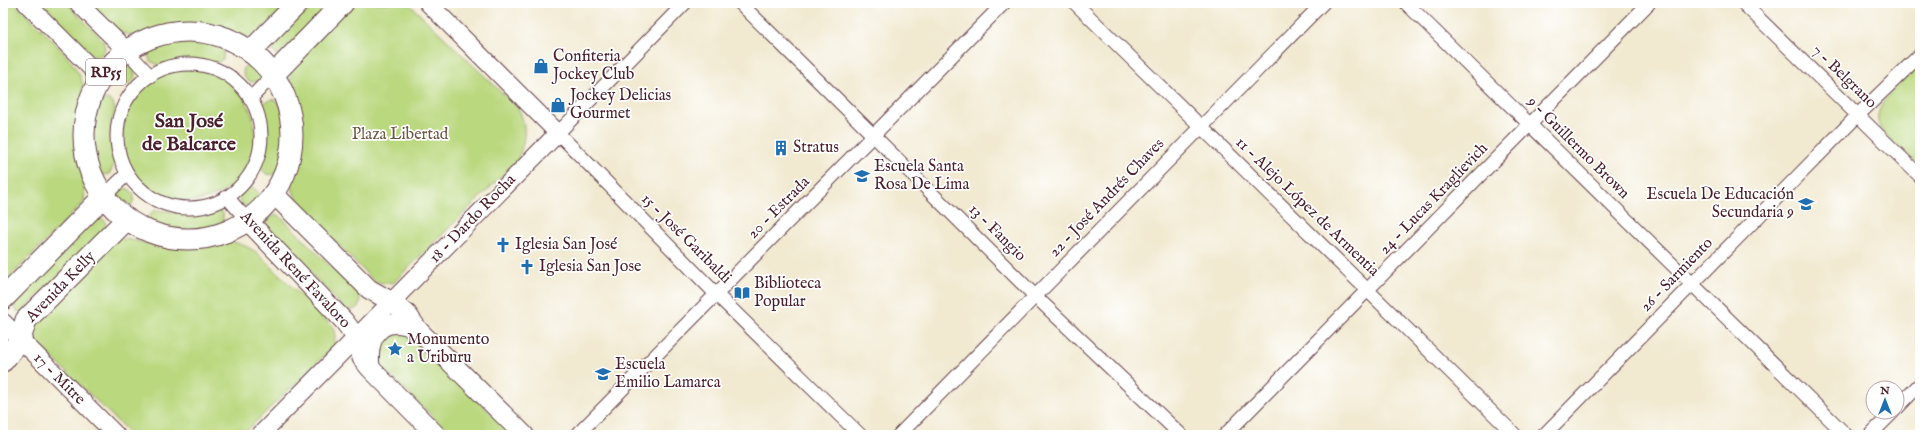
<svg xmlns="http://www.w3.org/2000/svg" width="1923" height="438" font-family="'IM FELL English',serif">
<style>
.green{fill:#bad87e;stroke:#827c54}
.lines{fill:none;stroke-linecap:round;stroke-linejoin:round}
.minor-casing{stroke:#633d44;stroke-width:15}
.tertiary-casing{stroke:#633d44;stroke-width:19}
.secondary-casing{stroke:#633d44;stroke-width:21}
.primary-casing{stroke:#633d44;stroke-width:23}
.minor{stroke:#fff;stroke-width:13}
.tertiary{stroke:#fff;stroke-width:17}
.secondary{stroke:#fff;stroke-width:19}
.primary{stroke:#fff;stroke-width:21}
.labels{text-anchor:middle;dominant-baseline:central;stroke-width:3.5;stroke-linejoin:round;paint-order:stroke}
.shield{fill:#fff;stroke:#80626b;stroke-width:1}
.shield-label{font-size:15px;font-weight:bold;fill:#4a1f2b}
.poi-label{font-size:16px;fill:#4a1f2b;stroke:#fff;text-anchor:start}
.street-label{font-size:16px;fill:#4a1f2b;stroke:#fff}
.park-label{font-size:16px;fill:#6c5644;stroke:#fff}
.district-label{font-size:20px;font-weight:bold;fill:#4a1f2b;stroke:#fff}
</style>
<rect width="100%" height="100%" fill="#fff"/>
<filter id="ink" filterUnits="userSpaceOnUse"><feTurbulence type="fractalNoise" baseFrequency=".025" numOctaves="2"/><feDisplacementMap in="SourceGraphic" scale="8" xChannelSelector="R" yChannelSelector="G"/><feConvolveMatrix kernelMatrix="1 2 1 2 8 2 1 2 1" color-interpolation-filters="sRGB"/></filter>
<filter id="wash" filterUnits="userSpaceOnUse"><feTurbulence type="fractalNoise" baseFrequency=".012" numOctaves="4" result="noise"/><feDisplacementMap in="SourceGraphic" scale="16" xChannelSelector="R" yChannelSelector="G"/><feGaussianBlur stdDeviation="0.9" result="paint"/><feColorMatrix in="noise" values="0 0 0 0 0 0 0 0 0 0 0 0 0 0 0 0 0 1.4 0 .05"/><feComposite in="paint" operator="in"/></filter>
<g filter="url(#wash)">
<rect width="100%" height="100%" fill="#f1e9d0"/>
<g class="green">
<path d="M3 3H14C31 20 83 65 83 87 83 94 80 101 79 108 76 118 76 129 76 139 76 161 87 181 84 202L3 284Z"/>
<path d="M38 3H66L103 40C107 48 104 54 97 57L88 53Z"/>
<path d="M88 3H289C282 10 257 35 250 37 235 41 208 30 190 29 168 28 147 40 126 34 111 30 99 13 88 3Z"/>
<polygon points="306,3 334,3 278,55 273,52 270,46"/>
<path d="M352 3H408L518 108C528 127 525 144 516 162L393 283H383L374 281 302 208C297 200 292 192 292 183 291 165 299 148 299 131 299 109 288 89 291 68Z"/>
<path d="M184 41C196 41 216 39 224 50L223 59 214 64 200 61 185 60 158 65 150 61 148 54 154 46Z"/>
<circle cx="253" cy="72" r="10"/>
<path d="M1920 64V166C1911 157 1886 137 1880 127 1868 106 1907 78 1920 64Z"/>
<circle cx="125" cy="75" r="10"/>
<circle cx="189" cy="135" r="66"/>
<path d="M108 99 113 103 115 110 111 124 110 139 114 165 109 174C105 175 100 175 97 172 88 163 85 98 108 99Z"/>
<path d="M273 99C290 104 287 158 279 170 274 178 262 175 261 166 260 159 265 152 265 145 266 135 261 108 264 103Z"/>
<circle cx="249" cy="197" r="10"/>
<circle cx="124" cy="198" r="10"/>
<path d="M214 208 223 213V222C213 237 169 234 154 228L148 221 150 214 155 210 188 213Z"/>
<path d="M275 215 281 217 358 294C364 304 356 313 345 309L266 226 267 220Z"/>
<polygon points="96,216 105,221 106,228 21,313 16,310 13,301"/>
<path d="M126 239C143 242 160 248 178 248 211 249 224 231 256 252L333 327 335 336 334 346 242 435H132L45 351 31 334 34 317 116 240Z"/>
<polygon points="393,331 409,332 513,435 451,435 375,360 379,341"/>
</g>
</g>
<g filter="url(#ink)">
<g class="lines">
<defs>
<g id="minor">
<polyline points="685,3 558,133 717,295 860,435"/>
<polyline points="740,3 1035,296 1181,435"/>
<polyline points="1075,3 1515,435"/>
<polyline points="1406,3 1846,435"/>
<polyline points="1743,3 1920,176"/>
<polyline points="127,51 150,76"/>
<circle cx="189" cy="136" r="72"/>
<polyline points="250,99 273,75"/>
<polyline points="104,196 127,174"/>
<polyline points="227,197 248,221"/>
<polyline points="1897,408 1920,384"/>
<polyline points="577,435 1004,3"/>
<polyline points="899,435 1323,3"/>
<polyline points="1225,435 1649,3"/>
<polyline points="1544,435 1858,115 1920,55"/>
<polyline points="1870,435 1893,412"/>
</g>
<g id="tertiary">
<polyline points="26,3 101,78"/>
<polyline points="78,3 127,51"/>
<polyline points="3,322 116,435"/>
<polyline points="260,435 558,133 428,3"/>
</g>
<g id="secondary">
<polyline points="273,193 369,289 392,302 407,314 418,330 524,435"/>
<polyline points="248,221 344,321 356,337 362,358 370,368 436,435"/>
<path d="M370 367C366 332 385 313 418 330"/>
</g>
<g id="primary">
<circle cx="188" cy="135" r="104"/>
<polyline points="250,52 298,3"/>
<polyline points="273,75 343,3"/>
<polyline points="3,299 104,196"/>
<polyline points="3,361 20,340 26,320 127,219"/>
</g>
</defs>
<use href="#minor" class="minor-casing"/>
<use href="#tertiary" class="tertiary-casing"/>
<use href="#secondary" class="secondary-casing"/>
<use href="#primary" class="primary-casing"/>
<use href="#minor" class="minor"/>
<use href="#tertiary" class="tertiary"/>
<use href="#secondary" class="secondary"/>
<use href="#primary" class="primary"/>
</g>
</g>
<defs>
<symbol id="shop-bare" viewBox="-9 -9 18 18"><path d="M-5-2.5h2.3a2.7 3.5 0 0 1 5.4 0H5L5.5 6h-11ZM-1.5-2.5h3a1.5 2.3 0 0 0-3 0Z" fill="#1f6fb2" stroke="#fff" stroke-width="2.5" paint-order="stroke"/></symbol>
<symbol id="building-bare" viewBox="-9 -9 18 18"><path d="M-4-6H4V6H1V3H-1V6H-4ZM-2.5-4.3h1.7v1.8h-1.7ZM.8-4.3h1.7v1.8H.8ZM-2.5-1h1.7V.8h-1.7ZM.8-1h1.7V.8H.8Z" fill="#1f6fb2" stroke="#fff" stroke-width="2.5" paint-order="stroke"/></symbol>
<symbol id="school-bare" viewBox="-9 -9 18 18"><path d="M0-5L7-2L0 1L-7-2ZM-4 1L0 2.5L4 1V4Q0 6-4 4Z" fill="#1f6fb2" stroke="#fff" stroke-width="2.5" paint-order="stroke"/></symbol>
<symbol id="church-bare" viewBox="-9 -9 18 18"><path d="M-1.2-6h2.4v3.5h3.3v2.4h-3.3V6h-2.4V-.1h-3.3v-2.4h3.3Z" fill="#1f6fb2" stroke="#fff" stroke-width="2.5" paint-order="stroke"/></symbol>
<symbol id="library-bare" viewBox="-9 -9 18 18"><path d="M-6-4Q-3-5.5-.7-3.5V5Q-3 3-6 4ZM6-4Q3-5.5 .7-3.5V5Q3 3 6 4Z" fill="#1f6fb2" stroke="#fff" stroke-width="2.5" paint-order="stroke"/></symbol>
<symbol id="sight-bare" viewBox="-9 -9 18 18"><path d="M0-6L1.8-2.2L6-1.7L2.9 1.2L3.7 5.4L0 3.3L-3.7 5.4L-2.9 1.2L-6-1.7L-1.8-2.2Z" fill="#1f6fb2" stroke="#fff" stroke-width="2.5" paint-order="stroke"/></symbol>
</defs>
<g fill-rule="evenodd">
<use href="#shop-bare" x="530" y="55" width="22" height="22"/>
<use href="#shop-bare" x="547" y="94" width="22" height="22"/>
<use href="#building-bare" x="770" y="137" width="22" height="22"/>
<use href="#school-bare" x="851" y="165" width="22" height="22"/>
<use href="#school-bare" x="1795" y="193" width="22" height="22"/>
<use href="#church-bare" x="492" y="234" width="22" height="22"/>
<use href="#church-bare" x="516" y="256" width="22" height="22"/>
<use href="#library-bare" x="731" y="282" width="22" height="22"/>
<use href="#sight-bare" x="384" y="338" width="22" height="22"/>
<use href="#school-bare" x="592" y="363" width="22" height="22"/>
</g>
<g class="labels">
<rect class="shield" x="86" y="59" width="40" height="26" rx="3"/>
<g class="shield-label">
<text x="106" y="72">RP55</text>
</g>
<g class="poi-label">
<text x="553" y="57">Confiteria<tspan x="553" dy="18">Jockey Club</tspan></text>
<text x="570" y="96">Jockey Delicias<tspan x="570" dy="18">Gourmet</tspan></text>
<text x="793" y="148">Stratus</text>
<text x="874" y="167">Escuela Santa<tspan x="874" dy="18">Rosa De Lima</tspan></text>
<text x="1794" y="195" text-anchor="end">Escuela De Educación<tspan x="1794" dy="18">Secundaria 9</tspan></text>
<text x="515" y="245">Iglesia San José</text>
<text x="539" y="267">Iglesia San Jose</text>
<text x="754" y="284">Biblioteca<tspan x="754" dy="18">Popular</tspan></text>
<text x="407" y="340">Monumento<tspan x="407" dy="18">a Uriburu</tspan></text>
<text x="615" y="365">Escuela<tspan x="615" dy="18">Emilio Lamarca</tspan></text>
</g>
<g class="street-label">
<text transform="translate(1844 77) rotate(44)">7 - Belgrano</text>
<text transform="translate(1578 148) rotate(45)">9 - Guillermo Brown</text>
<text transform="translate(1107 198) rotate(-46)">22 - José Andrés Chaves</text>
<text transform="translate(1434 199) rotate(-46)">24 - Lucas Kraglievich</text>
<text transform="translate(1307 207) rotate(44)">11 - Alejo López de Armentia</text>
<text transform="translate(779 208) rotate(-45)">20 - Estrada</text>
<text transform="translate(473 219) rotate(-46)">18 - Dardo Rocha</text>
<text transform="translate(997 233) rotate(45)">13 - Fangio</text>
<text transform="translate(686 239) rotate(45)">15 - José Garibaldi</text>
<text transform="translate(295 270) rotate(47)">Avenida René Favaloro</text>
<text transform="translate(1677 275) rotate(-46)">26 - Sarmiento</text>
<text transform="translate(61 287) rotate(-46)">Avenida Kelly</text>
<text transform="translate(59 379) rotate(45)">17 - Mitre</text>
</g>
<g class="park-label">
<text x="400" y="135">Plaza Libertad</text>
</g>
<g class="district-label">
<text x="189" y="121">San José<tspan x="189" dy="23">de Balcarce</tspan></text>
</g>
</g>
<rect width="1923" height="438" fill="none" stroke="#fff" stroke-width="16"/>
<g transform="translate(1885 400)"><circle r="19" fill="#ffffff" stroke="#b7a5aa"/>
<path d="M0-3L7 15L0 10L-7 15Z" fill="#1f6fb2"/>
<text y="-6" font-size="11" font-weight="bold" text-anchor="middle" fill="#4a1f2b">N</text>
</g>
</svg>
